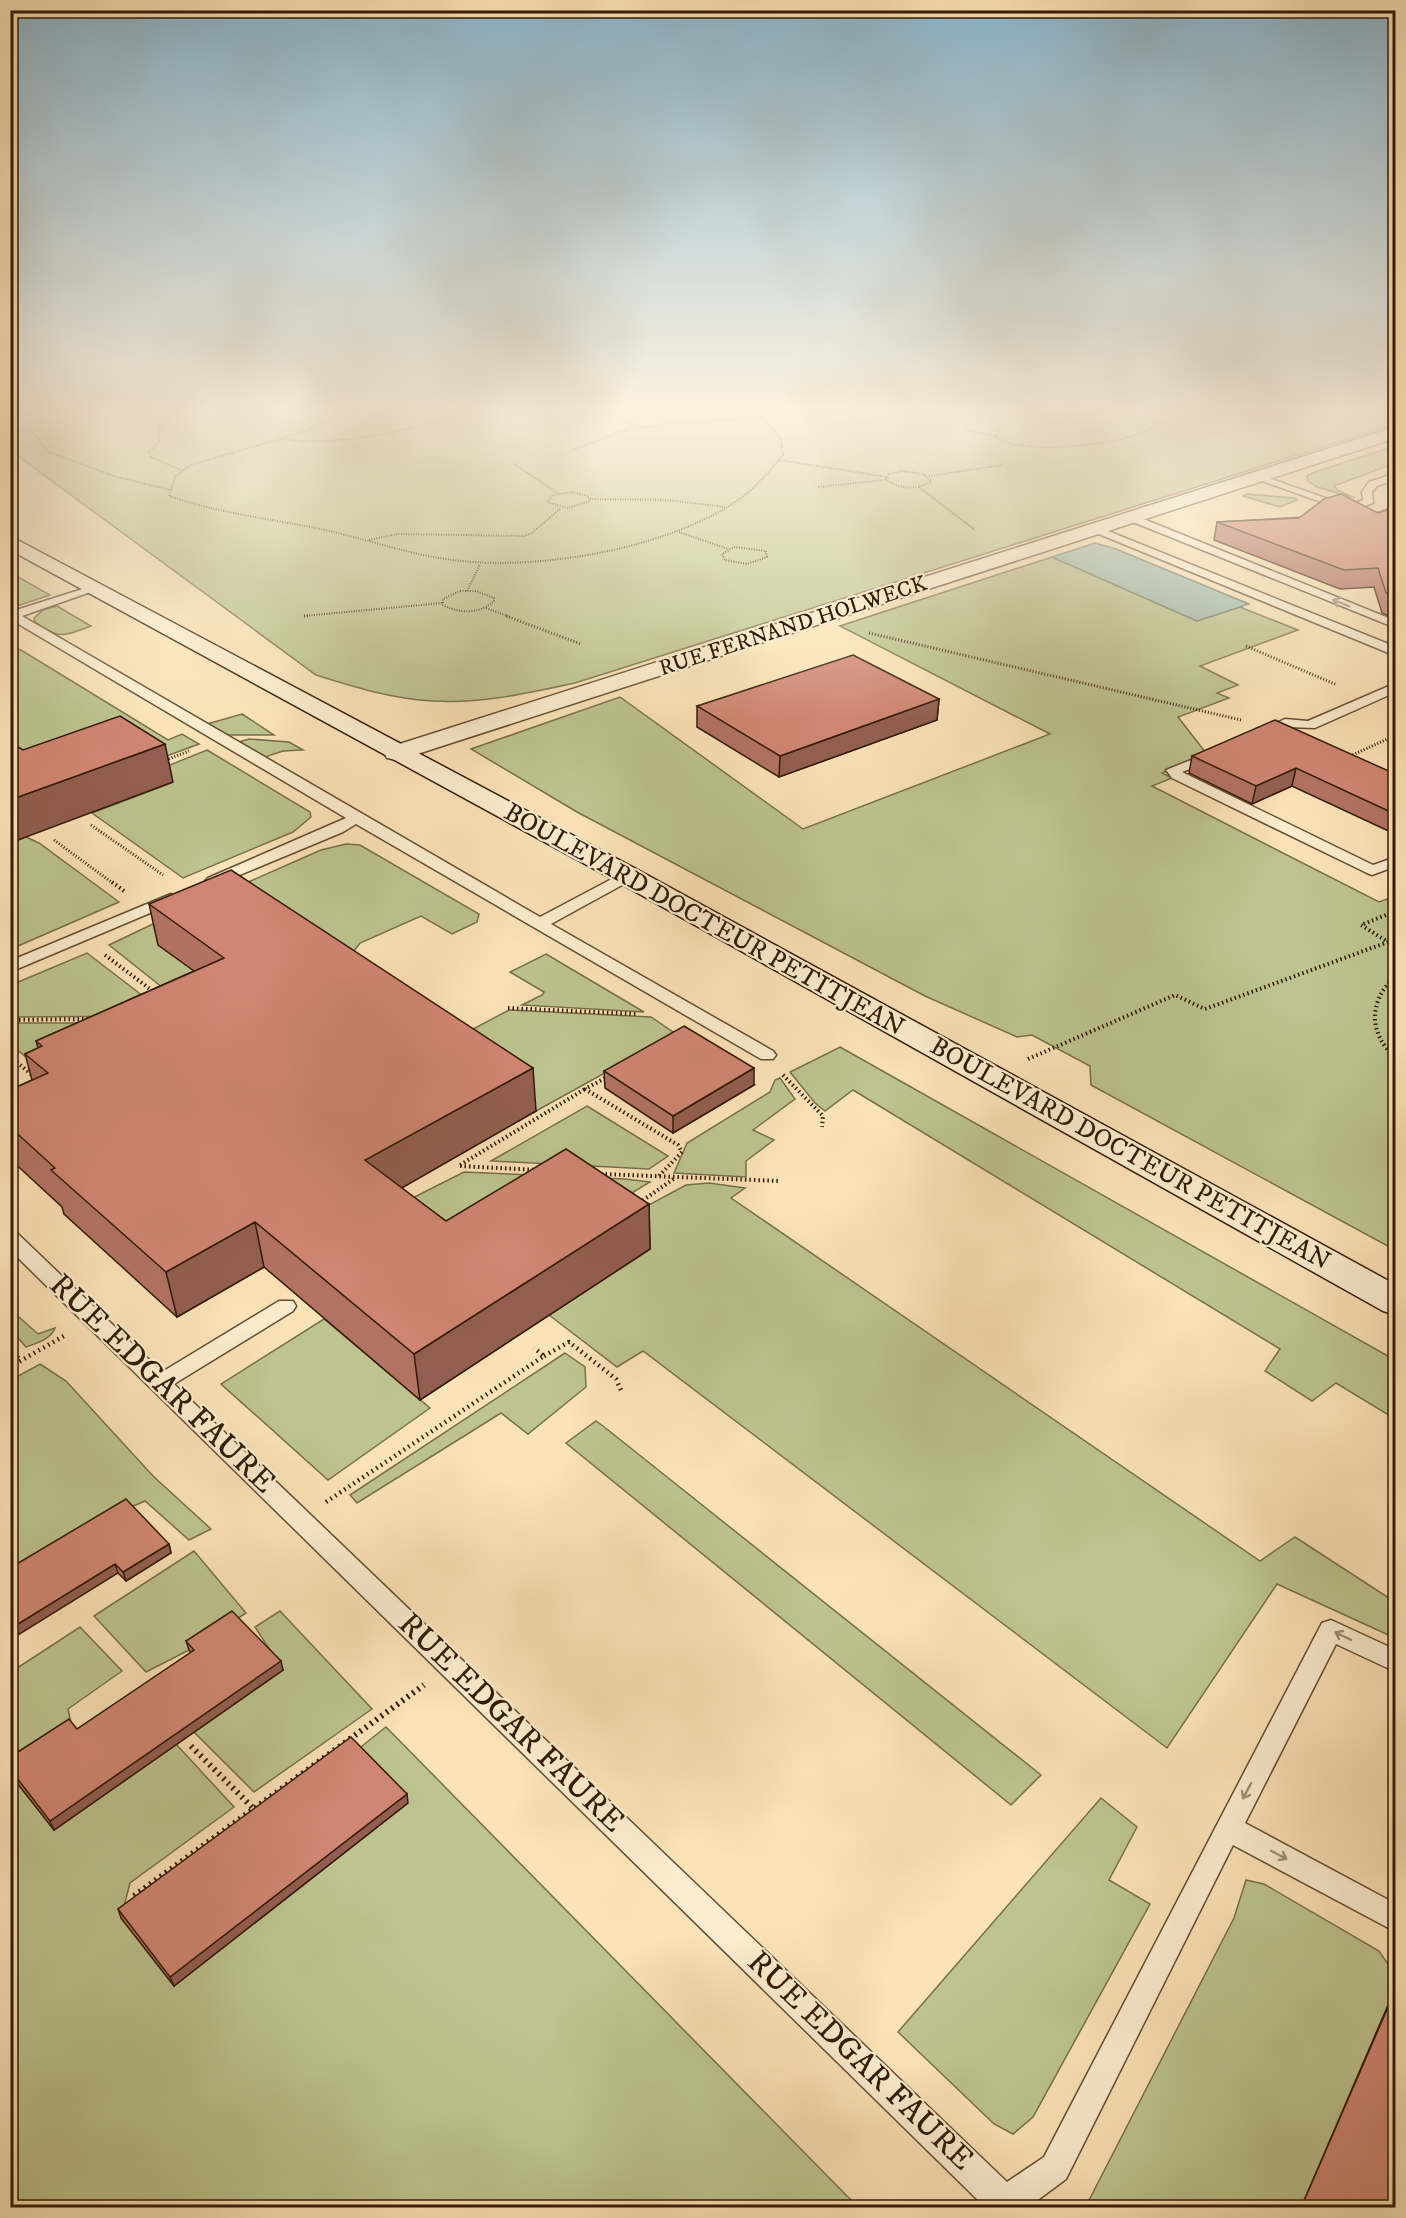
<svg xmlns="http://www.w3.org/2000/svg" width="1406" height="2218" font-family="'IM FELL DW Pica',serif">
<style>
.green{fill:#bdc48f;stroke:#786f49;stroke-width:1.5}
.water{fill:#9fbeaf;stroke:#747c6a;stroke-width:1.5}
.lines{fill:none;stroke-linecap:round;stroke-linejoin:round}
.service-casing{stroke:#654c30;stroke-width:3}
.tertiary-casing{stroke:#654c30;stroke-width:3}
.secondary-casing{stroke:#331a03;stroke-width:3}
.path-far4{stroke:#331a03;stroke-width:2;stroke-dasharray:1 1.5;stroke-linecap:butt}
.path-far3{stroke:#331a03;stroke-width:3;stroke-dasharray:1 2;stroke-linecap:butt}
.path-far2{stroke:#331a03;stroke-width:4;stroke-dasharray:1.5 3;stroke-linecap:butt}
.path-far1{stroke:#331a03;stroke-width:4.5;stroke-dasharray:1.5 4;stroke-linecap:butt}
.path{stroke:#331a03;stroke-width:6;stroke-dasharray:2 4.5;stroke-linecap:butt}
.service{fill:#fcedd0;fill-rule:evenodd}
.tertiary{fill:#fcedd0;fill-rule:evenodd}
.secondary{fill:#fcedd0;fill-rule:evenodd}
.wall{fill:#b37364;stroke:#331a03;stroke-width:1.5}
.shaded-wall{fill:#925e51;stroke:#331a03;stroke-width:1.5}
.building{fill:#d08674;stroke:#331a03;stroke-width:1.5}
.oneway{stroke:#a28e74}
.labels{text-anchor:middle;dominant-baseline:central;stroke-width:4.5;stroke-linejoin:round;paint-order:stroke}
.far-street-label{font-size:22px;fill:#331a03;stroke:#fcedd0}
.street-label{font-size:26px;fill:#331a03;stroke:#fcedd0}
.near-street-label{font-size:32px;fill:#331a03;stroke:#fcedd0}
</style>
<rect width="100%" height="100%" fill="#fbe3b7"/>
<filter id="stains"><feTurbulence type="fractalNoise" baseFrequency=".00333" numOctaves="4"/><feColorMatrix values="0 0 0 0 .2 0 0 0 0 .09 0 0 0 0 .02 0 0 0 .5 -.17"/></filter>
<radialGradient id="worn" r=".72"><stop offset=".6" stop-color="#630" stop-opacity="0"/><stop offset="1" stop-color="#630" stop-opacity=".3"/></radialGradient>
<g class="green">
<path d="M11 408H1395L1396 424 575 683C528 693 481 704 433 701 393 699 354 687 316 675L11 451Z"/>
<polygon points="1395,446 1395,463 1334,486 1337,490 1355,498 1317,487 1308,481 1307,476 1312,473"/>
<polygon points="1247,494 1294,498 1297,500 1280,507 1243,496"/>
<polygon points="1052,557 1197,621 1240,607 1298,630 1200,666 1238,685 1217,693 1229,698 1178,717 1206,753 1162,773 1172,778 1152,786 1379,902 1395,896 1395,1250 1091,1085 1090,1066 1032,1035 1017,1037 925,996 577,812 471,749 620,697 803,829 1050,734 840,626"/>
<polygon points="11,573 50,595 11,608"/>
<path d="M57 606 91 626C63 636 60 640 35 622L34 618 43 610Z"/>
<polygon points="14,648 21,650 168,740 182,734 199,744 145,764 11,777 10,649"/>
<polygon points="242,714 274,735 226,735 207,724"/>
<polygon points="249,739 289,742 303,750 283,751 265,757 239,742"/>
<polygon points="207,750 310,812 311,817 293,832 183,878 92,813 171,783 155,771"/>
<polygon points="26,837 39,843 119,902 11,949 11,843"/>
<polygon points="346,844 360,845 479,914 477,922 452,934 421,916 360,943 354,951 354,956 194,906 321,850"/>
<polygon points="176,913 254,1015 212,1027 109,945"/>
<polygon points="87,953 169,1016 11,1017 11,985"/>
<polygon points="546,954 644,1012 522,1005 542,995 544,992 510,972"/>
<polygon points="509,1010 651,1017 673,1032 670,1037 536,1111 441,1046"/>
<polygon points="10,1023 167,1023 51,1077 11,1045"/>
<polygon points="840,1047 1395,1360 1395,1419 1336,1383 1312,1401 1265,1371 1280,1349 853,1090 825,1111 815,1103 790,1072"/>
<polygon points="780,1078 795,1099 753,1130 774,1140 746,1161 746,1177 674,1173 687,1143 770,1092 775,1080"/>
<polygon points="587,1106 668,1156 649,1169 491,1161"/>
<polygon points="464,1172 625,1179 650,1182 599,1213 470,1254 371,1219"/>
<polygon points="709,1183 745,1188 731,1198 1260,1561 1295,1537 1395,1602 1395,1638 1277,1584 1167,1748 643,1351 617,1367 549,1315 645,1207 686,1185"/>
<path d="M11 1310 38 1334 55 1328C51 1339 37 1343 26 1347L11 1330Z"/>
<polygon points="324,1319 430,1408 328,1480 221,1384"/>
<polygon points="565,1353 585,1367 586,1387 528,1434 501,1413 357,1503 350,1495"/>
<polygon points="40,1364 66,1381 153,1476 211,1529 189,1540 145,1501 129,1508 11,1580 11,1380"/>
<polygon points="596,1421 603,1426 1041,1775 1011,1805 566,1443"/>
<polygon points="194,1551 246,1613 189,1650 146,1672 94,1616"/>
<polygon points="280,1611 372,1709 254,1792 194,1732 283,1670 255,1627"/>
<polygon points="80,1627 122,1671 68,1709 72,1728 11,1768 11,1672"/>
<polygon points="386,1727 847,2196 859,2207 11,2207 10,1774 54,1830 176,1744 234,1807 130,1883 121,1918 174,1986 357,1750"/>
<polygon points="1101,1798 1137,1827 1109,1880 1150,1904 1033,2117 1013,2134 994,2124 898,2032"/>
<polygon points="1246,1880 1264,1884 1379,1951 1395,1974 1395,1989 1301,2207 1088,2208 1086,2206 1234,1918"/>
</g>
<polygon class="water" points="1095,543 1116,549 1249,604 1197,621 1052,557"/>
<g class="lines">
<defs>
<g id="service">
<polygon points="1396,473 1396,480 1377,486 1372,492 1373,503 1349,512 1251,477 1260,475 1348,506 1363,500 1362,492 1369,482"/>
<polygon points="1396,506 1396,513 1374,520 1369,517"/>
<polygon points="1128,516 1136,516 1396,621 1396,628 1128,520"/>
<polygon points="1098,527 1396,647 1396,656 1094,532 1093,530"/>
<polygon points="92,586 102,588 22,616 540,917 623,873 633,873 636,876 633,879 551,924 773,1051 776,1055 773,1059 761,1059 356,824 343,832 218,884 208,884 205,881 208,878 346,818 10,619 10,612"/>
<polygon points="1396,683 1396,692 1315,728 1287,727 1261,738 1254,734 1285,719 1308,721"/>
<polygon points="1211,752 1216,753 1216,759 1182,772 1373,865 1396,857 1396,866 1372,875 1367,873 1172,778 1166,770"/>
<polygon points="171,894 179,899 176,902 10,972 10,961"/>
<polygon points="10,1232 17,1233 162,1372 279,1301 293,1301 296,1306 293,1311 174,1384 1007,2182 1044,2157 1322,1623 1331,1620 1396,1650 1396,1672 1336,1644 1245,1823 1396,1904 1396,1932 1233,1845 1066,2179 1027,2208 986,2208 10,1250"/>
</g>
<polygon id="tertiary" points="1396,427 1396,438 405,758 396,760 387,758 384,753 387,748"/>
<polygon id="secondary" points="10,536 638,870 1396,1285 1396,1315 1383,1311 618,882 10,550"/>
</defs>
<use href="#service" class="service-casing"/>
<use href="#tertiary" class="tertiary-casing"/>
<use href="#secondary" class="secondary-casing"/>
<g class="path-far4">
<polyline points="143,408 155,419 162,420"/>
<path d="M349 408 307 431 190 465 175 477 169 496C221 514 275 519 329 531 373 541 417 557 462 561 544 570 671 547 738 500 756 488 769 471 783 455L781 439 754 408"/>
<polyline points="552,408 628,419"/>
<polyline points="1036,408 1052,415 1070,412 1071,408"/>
<path d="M1042 413 1010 420 995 436C1014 457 1131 445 1152 427 1157 423 1158 418 1159 411L1156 408"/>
<polygon points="646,415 658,416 667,422 647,428 627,423 629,419"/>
<polyline points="667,422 763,419"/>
<polyline points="964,423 968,430 995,436"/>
<polyline points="10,426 33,432 48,452 114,476 170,490"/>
<path d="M280 439C351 448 416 427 484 408"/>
<polyline points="573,450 633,427"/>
<polyline points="779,460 887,477"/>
<polyline points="514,464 558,493"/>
<path d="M181 470 151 457 149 452 159 442C155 415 173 416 194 408"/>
<path d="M902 471 923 474 931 481C917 490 899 490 886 479L889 474Z"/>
<polyline points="929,476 1003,465"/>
<polyline points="818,487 886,480"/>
<polyline points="919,487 975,530"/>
<polygon points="572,492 588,496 590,501 568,508 547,502 553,495"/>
<polyline points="590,499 667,500 725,507"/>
<polyline points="679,532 728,549"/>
<polyline points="369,540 397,534 524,536 532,533 561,508"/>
<polygon points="734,547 766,551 767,557 747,564 725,560 722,554"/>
<path d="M460 591H476L494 598V601C480 614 460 614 443 605V599Z"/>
<polyline points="467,591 480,564"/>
<polyline points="486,608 510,617"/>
<polyline points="304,616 442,603"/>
</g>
<g class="path-far3">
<polyline points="304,616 308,616"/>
<polyline points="506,616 581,644"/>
<polyline points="869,633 1241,720"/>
<polyline points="1246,646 1337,685"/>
<polyline points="1350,756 1396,735"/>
<polyline points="166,760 189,751"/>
<polyline points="91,825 163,875"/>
<polyline points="54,840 114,884"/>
</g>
<g class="path-far2">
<polyline points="112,882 124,891"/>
<polyline points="105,955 154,992"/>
<path d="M1396 976C1368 1000 1368 1034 1396 1058"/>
<polyline points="508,1008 637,1014"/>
<polyline points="10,1020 88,1019"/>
<polyline points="10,1056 34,1077"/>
<polyline points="1028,1059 1175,995 1205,1009 1388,942 1361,925 1396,911"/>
<polyline points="783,1075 823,1116 822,1127"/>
<polyline points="609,1076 585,1089 678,1145 682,1152 658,1177"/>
<polyline points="460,1165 585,1089"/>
<polyline points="460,1166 537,1170"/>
<polyline points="601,1174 780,1181"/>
<polyline points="639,1203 675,1178"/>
</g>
<g class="path-far1">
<polyline points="10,1349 21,1361"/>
<polyline points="544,1356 569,1342 616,1379 621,1390"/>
<polyline points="10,1367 67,1334"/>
<polyline points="326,1502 544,1356 534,1348"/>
</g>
<g class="path">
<polyline points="191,1746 252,1807"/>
<polyline points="134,1896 424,1685"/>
</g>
<use href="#service" class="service"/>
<use href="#tertiary" class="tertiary"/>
<use href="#secondary" class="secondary"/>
</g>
<g class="wall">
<polygon points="1378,513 1395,513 1395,610 1394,610 1391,617 1382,613 1374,587 1340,589 1214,540 1217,522"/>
<polygon points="939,699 937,720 779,777 697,727 697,706"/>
<polygon points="1192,756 1393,773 1395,772 1395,834 1292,786 1252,804 1189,773"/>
<polygon points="149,904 536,1111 401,1188 446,1221 649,1204 650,1249 420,1400 264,1267 177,1317 64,1214 62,1207 10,1159 10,1090 32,1080 25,1054 38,1048 36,1041 194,971 158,945"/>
<polygon points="604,1071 754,1085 673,1133 605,1088"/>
<polygon points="169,1544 171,1553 126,1581 118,1573 10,1568"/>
<polygon points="186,1641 283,1670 54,1830 10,1774 10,1757 77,1729 191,1653 189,1650"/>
<polygon points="408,1803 174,1986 121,1918 118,1909"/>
<polygon points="1395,1989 1395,2208 1301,2208"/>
</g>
<g class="shaded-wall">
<polygon points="939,699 937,720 779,777 780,756"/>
<polygon points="165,744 173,782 10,843 10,800"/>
<polygon points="1296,768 1292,786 1252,804 1256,786"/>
<polygon points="533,1068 536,1111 372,1205 365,1160"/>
<polygon points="754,1068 754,1085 673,1133 673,1116"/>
<polygon points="649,1204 650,1249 420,1400 414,1354"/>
<polygon points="255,1222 264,1267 177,1317 166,1272"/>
<polygon points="169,1544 171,1553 126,1581 123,1572"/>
<polygon points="115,1564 118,1573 10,1640 10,1629"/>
<polygon points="281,1661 283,1670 54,1830 50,1821"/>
<polygon points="407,1794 408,1803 174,1986 170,1977"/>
</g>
<g class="building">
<polygon points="1341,494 1378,513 1387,510 1395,513 1395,597 1386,593 1378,568 1344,570 1217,522 1299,518 1324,499"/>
<polygon points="853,655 939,699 780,756 697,706"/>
<polygon points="120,716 165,744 10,800 10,742 23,750"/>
<polygon points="1275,720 1393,773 1395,772 1395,814 1296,768 1256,786 1192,756"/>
<polygon points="231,870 533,1068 365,1160 446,1221 566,1149 649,1204 414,1354 255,1222 166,1272 51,1170 55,1168 10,1127 10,1090 48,1073 25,1054 42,1046 36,1041 224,958 149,904"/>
<polygon points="684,1026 754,1068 673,1116 604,1071"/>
<polygon points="126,1499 169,1544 123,1572 115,1564 10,1629 10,1568"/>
<polygon points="232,1611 281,1661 50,1821 10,1769 10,1757 69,1719 77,1729 194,1650 186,1641"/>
<polygon points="351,1737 407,1794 170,1977 118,1909"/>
<polygon points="1395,1991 1395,2208 1301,2208"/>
</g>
<defs><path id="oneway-shaft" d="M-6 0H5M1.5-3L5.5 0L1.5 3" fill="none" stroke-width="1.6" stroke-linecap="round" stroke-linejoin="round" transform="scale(1.5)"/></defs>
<g class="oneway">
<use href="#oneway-shaft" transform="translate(1341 603) rotate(-158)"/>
<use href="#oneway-shaft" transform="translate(1343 1636) rotate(-154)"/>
<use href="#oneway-shaft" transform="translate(1247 1791) rotate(118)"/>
<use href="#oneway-shaft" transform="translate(1279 1855) rotate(28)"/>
</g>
<linearGradient id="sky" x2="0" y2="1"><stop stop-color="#8bb8d1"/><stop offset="0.57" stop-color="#fdf2df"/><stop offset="1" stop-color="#fdf2df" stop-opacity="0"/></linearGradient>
<rect width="1406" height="719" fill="url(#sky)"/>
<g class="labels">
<g class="far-street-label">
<text transform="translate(793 626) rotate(-18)">RUE FERNAND HOLWECK</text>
</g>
<g class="street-label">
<text transform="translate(704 920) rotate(29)">BOULEVARD DOCTEUR PETITJEAN</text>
<text transform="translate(1130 1154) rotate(29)">BOULEVARD DOCTEUR PETITJEAN</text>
</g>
<g class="near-street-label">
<text transform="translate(162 1384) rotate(44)">RUE EDGAR FAURE</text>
<text transform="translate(511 1723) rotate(44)">RUE EDGAR FAURE</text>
<text transform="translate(860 2061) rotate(44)">RUE EDGAR FAURE</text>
</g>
</g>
<rect width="1406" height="2218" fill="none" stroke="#fbe3b7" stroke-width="36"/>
<rect x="12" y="12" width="1382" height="2194" fill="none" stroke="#331a03" stroke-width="3"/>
<rect x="18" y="18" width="1370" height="2182" fill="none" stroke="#331a03" stroke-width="1.5"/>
<rect width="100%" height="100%" filter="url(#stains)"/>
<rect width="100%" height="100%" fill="url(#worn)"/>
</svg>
